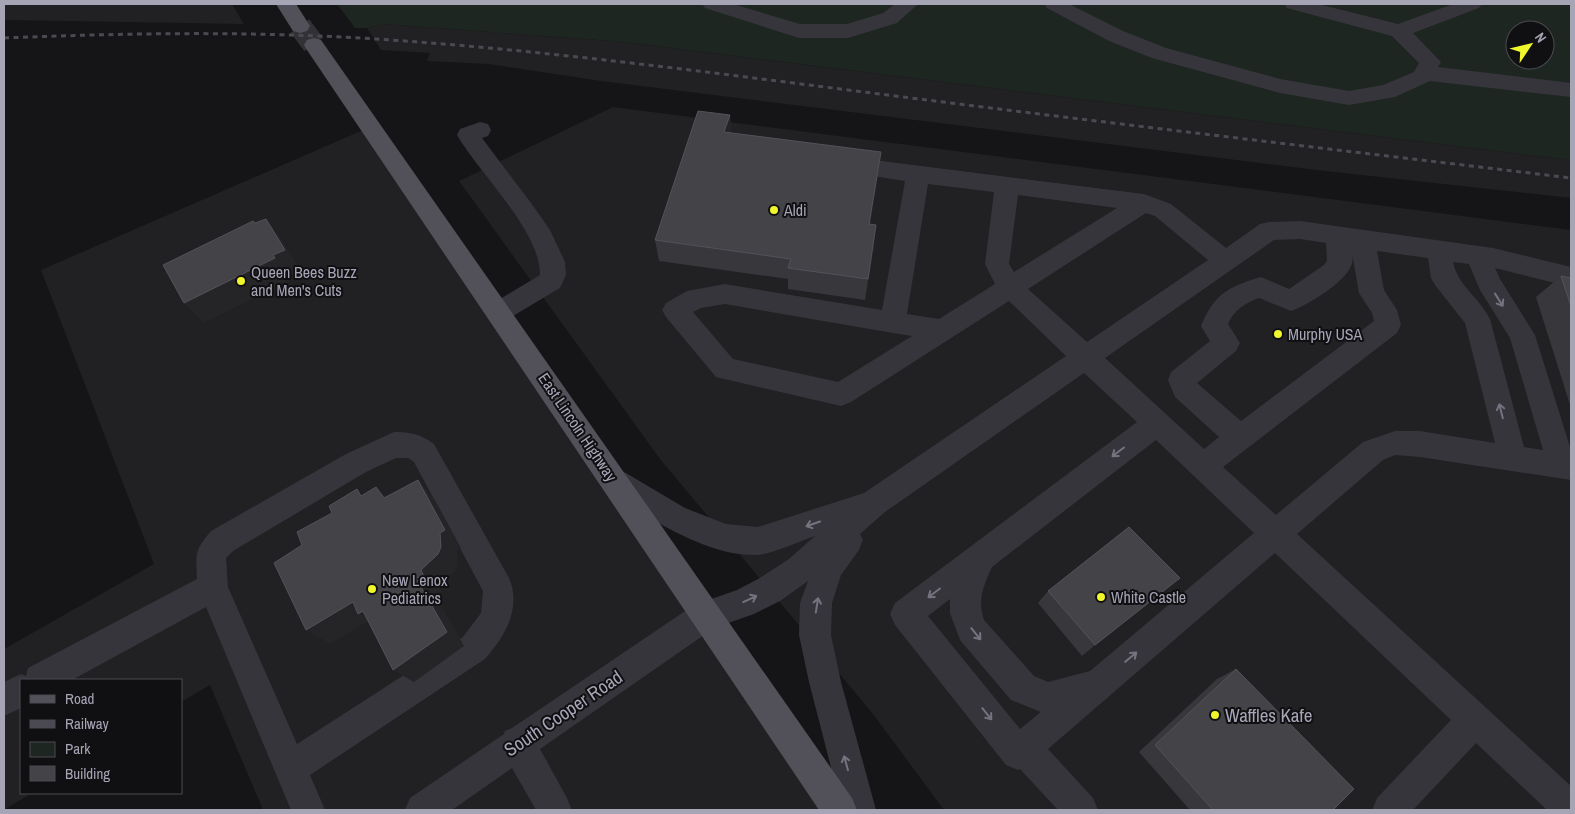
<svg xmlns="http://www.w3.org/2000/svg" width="1575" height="814" font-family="'Archivo Narrow',sans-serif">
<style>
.built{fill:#212023}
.green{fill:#1e2621;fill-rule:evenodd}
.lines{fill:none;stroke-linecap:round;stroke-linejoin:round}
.major-tunnel{stroke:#323136;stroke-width:23;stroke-dasharray:23 11;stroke-linecap:butt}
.minor{fill:#36353b;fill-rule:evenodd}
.major{fill:#52515a;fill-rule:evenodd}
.rail{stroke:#4b4a52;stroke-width:3;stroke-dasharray:5 4.5;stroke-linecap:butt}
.wall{fill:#38373b}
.shaded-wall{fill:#252427}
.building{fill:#444348;stroke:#53525a}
.oneway{stroke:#74737f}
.poi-dot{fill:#f0f62c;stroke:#100f11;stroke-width:2}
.labels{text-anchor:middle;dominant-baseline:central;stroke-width:4;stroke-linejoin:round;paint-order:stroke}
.poi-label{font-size:16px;fill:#a6a5b6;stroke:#100f11;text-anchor:start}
.street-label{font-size:16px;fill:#a6a5b6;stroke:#100f11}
.near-street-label{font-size:19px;fill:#a6a5b6;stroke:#100f11}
.near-poi-label{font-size:19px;fill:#a6a5b6;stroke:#100f11;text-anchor:start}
</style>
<rect width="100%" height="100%" fill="#151416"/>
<g class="built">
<polygon points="4,4 232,4 244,24 4,20"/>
<polygon points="386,24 624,42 1571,160 1571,198 1325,171 601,81 488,64 427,61 430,53 381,50 367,28"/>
<polygon points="613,107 1571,230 1571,810 944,810 873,714 660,459 459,181"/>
<polygon points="363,130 826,810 263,810 210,685 181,702 181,680 21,680 21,793 32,793 4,810 4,649 154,564 41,270"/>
</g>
<path class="green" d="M337 4H1571V160L624 42 386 24 367 28H355ZM1515 30H1545V60H1515Z"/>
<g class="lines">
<polyline class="major-tunnel" points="300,26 314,45"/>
<g class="minor">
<polygon points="702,4 733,4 800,24 847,24 883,13 895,4 918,4 897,23 848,38 799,38 705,8"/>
<polygon points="1044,4 1069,4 1123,31 1166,48 1280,79 1349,91 1383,85 1414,72 1419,63 1392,36 1287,8 1284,4 1318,4 1398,24 1453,4 1482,4 1479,8 1413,33 1441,62 1438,67 1571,83 1571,97 1430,81 1395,97 1349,105 1280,93 1152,58 1109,41 1047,8"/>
<path d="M480 122 488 124 491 130 488 136 482 138 531 203 550 230 565 262 566 275 560 288 508 319 499 322 490 319 486 312 490 305 540 275C541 232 479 173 457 135L460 129Z"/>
<path d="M842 156 1144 194 1171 204 1226 248 1260 224 1269 222 1300 221 1493 248 1571 267V287L1495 268 1500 279 1535 335 1571 450V480L1420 457 1395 455 1383 460 1297 534 1571 786V810H1547L1476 743 1413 810H1372L1377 798 1451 720 1275 553 1048 749 1093 798 1098 810H1058L1020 769 1018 770 1006 765 895 625 890 614 895 603 1137 422 1084 373 885 512 860 534 863 540 859 550 841 575 832 603 831 635 841 682 876 810H842L809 682 799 635 800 603 808 581 780 601 754 614 714 628 540 749 567 798 572 810H536L512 768 452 810H405L410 798 504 734 505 731 512 728 694 605 737 590 758 579 789 559 815 536C800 541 770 555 756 555 705 556 648 517 606 491L602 482 606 473 616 469 626 473 685 508 726 524 758 527 864 493 1066 356 1009 301 851 402 841 406 716 377 666 317 662 310 666 303 687 291 725 284 882 310 905 181 834 170 831 164 834 158ZM928 184 994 192 985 264 995 284 939 319 907 314ZM1018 195 1117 208 1014 272 1009 264ZM1146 213 1155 216 1208 260 1087 342 1028 289ZM1300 239 1326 243 1327 261 1324 265 1289 289 1261 277C1228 287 1215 293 1201 326L1210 341 1171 372 1168 380 1175 397 1219 437 1204 449 1105 358 1274 240ZM1351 247 1359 293 1372 313 1374 321 1241 421 1197 383 1236 351 1240 343 1228 324C1234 310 1245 303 1259 298L1291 311C1307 306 1345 282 1351 266 1354 261 1352 253 1351 247ZM1377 251 1428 258 1431 278 1435 285 1465 323 1495 443 1420 431H1395L1363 442 1276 515 1223 467 1397 333 1401 325 1397 310 1384 290ZM1453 262 1469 264 1480 290 1510 338 1543 450 1524 447 1490 319C1479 297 1458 286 1453 262ZM725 304 893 333 912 336 838 382 733 359 693 312 701 308ZM1156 440 1254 533 1090 671 1048 682 1034 676 984 620C977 599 984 585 992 567ZM950 599V613L960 640 1011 700 1041 712 1020 729 928 616Z"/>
<path d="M394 432C411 432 420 434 434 444L509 578C522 608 505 636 485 659L310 775 325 810H291L206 607 72 680H21V708L4 716V682L21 674 26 676 28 668 197 579C196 554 194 551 211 531L346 454ZM396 458H408L414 462 483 591 481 613 463 637 297 744 228 587 226 558 233 551 366 472Z"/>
</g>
<g class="major">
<polygon points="276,4 296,4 310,26 307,31 300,33 293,31"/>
<polygon points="314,38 321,40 852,798 857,810 819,810 307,50 304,45 307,40"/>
</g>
<path class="rail" d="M4 38C128 33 252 31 376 39 560 51 743 77 927 100 1141 127 1356 152 1571 178"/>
</g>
<g class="wall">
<polygon points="730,115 731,133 878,174 870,224 874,247 865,300 788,289 788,279 659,261 655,240"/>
<polygon points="1561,276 1571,278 1571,408 1536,297"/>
<polygon points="1180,578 1082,656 1038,603 1048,591"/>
<polygon points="1236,669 1333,810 1190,810 1139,752 1217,679"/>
</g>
<g class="shaded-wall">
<polygon points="730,115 732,138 724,132"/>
<polygon points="881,152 878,174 866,245 869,224"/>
<polygon points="266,219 282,240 301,271 290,276 292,279 204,323 184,303 273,255"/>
<polygon points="876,225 874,247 865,300 868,279"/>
<polygon points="418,480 435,500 461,548 457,551 458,564 455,571 439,586 442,592 435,594 464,646 414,682 393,670 416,578 421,570"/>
<polygon points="376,487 395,506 384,498"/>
<polygon points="1180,578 1165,591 1082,656 1095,645"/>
<polygon points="353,602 375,617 330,644 306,630"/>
</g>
<g class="building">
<polygon points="698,111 730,115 724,132 881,152 869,224 876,225 868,279 788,268 791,259 655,240"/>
<polygon points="266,219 285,250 273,255 275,258 184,303 163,265 253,221 255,223"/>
<polygon points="1561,276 1571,278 1571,306"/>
<polygon points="418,480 445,530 440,533 441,547 438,554 421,570 424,576 416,578 447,632 393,670 363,611 358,614 353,602 306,630 274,563 302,545 297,532 332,513 329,506 357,489 361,496 376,487 384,498"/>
<polygon points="1129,527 1180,578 1095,645 1048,591"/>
<polygon points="1236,669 1354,789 1333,810 1213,810 1155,745"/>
</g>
<defs><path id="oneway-shaft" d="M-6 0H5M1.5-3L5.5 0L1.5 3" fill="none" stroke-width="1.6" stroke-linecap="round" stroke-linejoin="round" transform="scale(1.25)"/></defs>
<g class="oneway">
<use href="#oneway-shaft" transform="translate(1499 300) rotate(58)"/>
<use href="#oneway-shaft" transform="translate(1501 411) rotate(-104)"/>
<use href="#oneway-shaft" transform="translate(1118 452) rotate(143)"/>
<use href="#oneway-shaft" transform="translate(813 524) rotate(161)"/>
<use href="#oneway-shaft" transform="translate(934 593) rotate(143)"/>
<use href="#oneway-shaft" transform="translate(750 599) rotate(-25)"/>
<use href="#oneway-shaft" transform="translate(817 605) rotate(-81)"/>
<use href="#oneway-shaft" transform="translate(976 634) rotate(51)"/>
<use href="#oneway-shaft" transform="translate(1131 657) rotate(-40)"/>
<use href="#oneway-shaft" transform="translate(987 714) rotate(51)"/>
<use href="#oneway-shaft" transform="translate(846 763) rotate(-105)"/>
</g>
<g class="poi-dot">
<circle cx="774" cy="210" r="5"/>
<circle cx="241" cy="281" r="5"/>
<circle cx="1278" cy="334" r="5"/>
<circle cx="372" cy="589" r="5"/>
<circle cx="1101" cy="597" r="5"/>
<circle cx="1215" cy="715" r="5"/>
</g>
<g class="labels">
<g class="poi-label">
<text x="784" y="210">Aldi</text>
<text x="251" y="272">Queen Bees Buzz<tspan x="251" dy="18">and Men's Cuts</tspan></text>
<text x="1288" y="334">Murphy USA</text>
<text x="382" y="580">New Lenox<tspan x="382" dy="18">Pediatrics</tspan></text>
<text x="1111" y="597">White Castle</text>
</g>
<g class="street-label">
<text transform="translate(578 427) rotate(56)">East Lincoln Highway</text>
</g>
<g class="near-street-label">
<text transform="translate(563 713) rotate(-34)">South Cooper Road</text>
</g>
<g class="near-poi-label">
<text x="1225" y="715">Waffles Kafe</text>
</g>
</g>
<rect width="1575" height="814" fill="none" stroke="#a6a5b6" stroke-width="10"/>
<rect x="20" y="679" width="162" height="115" fill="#100f11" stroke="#4c4b53"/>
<rect x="30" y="695" width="25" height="8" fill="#52515a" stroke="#4c4b53"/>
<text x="65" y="704" font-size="15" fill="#a6a5b6">Road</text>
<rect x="30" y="720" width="25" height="8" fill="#4b4a52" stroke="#4c4b53"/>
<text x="65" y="729" font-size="15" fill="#a6a5b6">Railway</text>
<rect x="30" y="742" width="25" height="15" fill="#1e2621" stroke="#4c4b53"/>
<text x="65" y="754" font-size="15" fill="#a6a5b6">Park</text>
<rect x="30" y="766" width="25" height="15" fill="#444348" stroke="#4c4b53"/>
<text x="65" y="779" font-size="15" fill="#a6a5b6">Building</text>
<g transform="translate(1530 45) rotate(55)"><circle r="24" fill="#100f11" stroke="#4c4b53"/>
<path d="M0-4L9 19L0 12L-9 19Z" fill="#f0f62c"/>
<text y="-8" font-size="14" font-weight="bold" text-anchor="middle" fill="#a6a5b6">N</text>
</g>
</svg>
